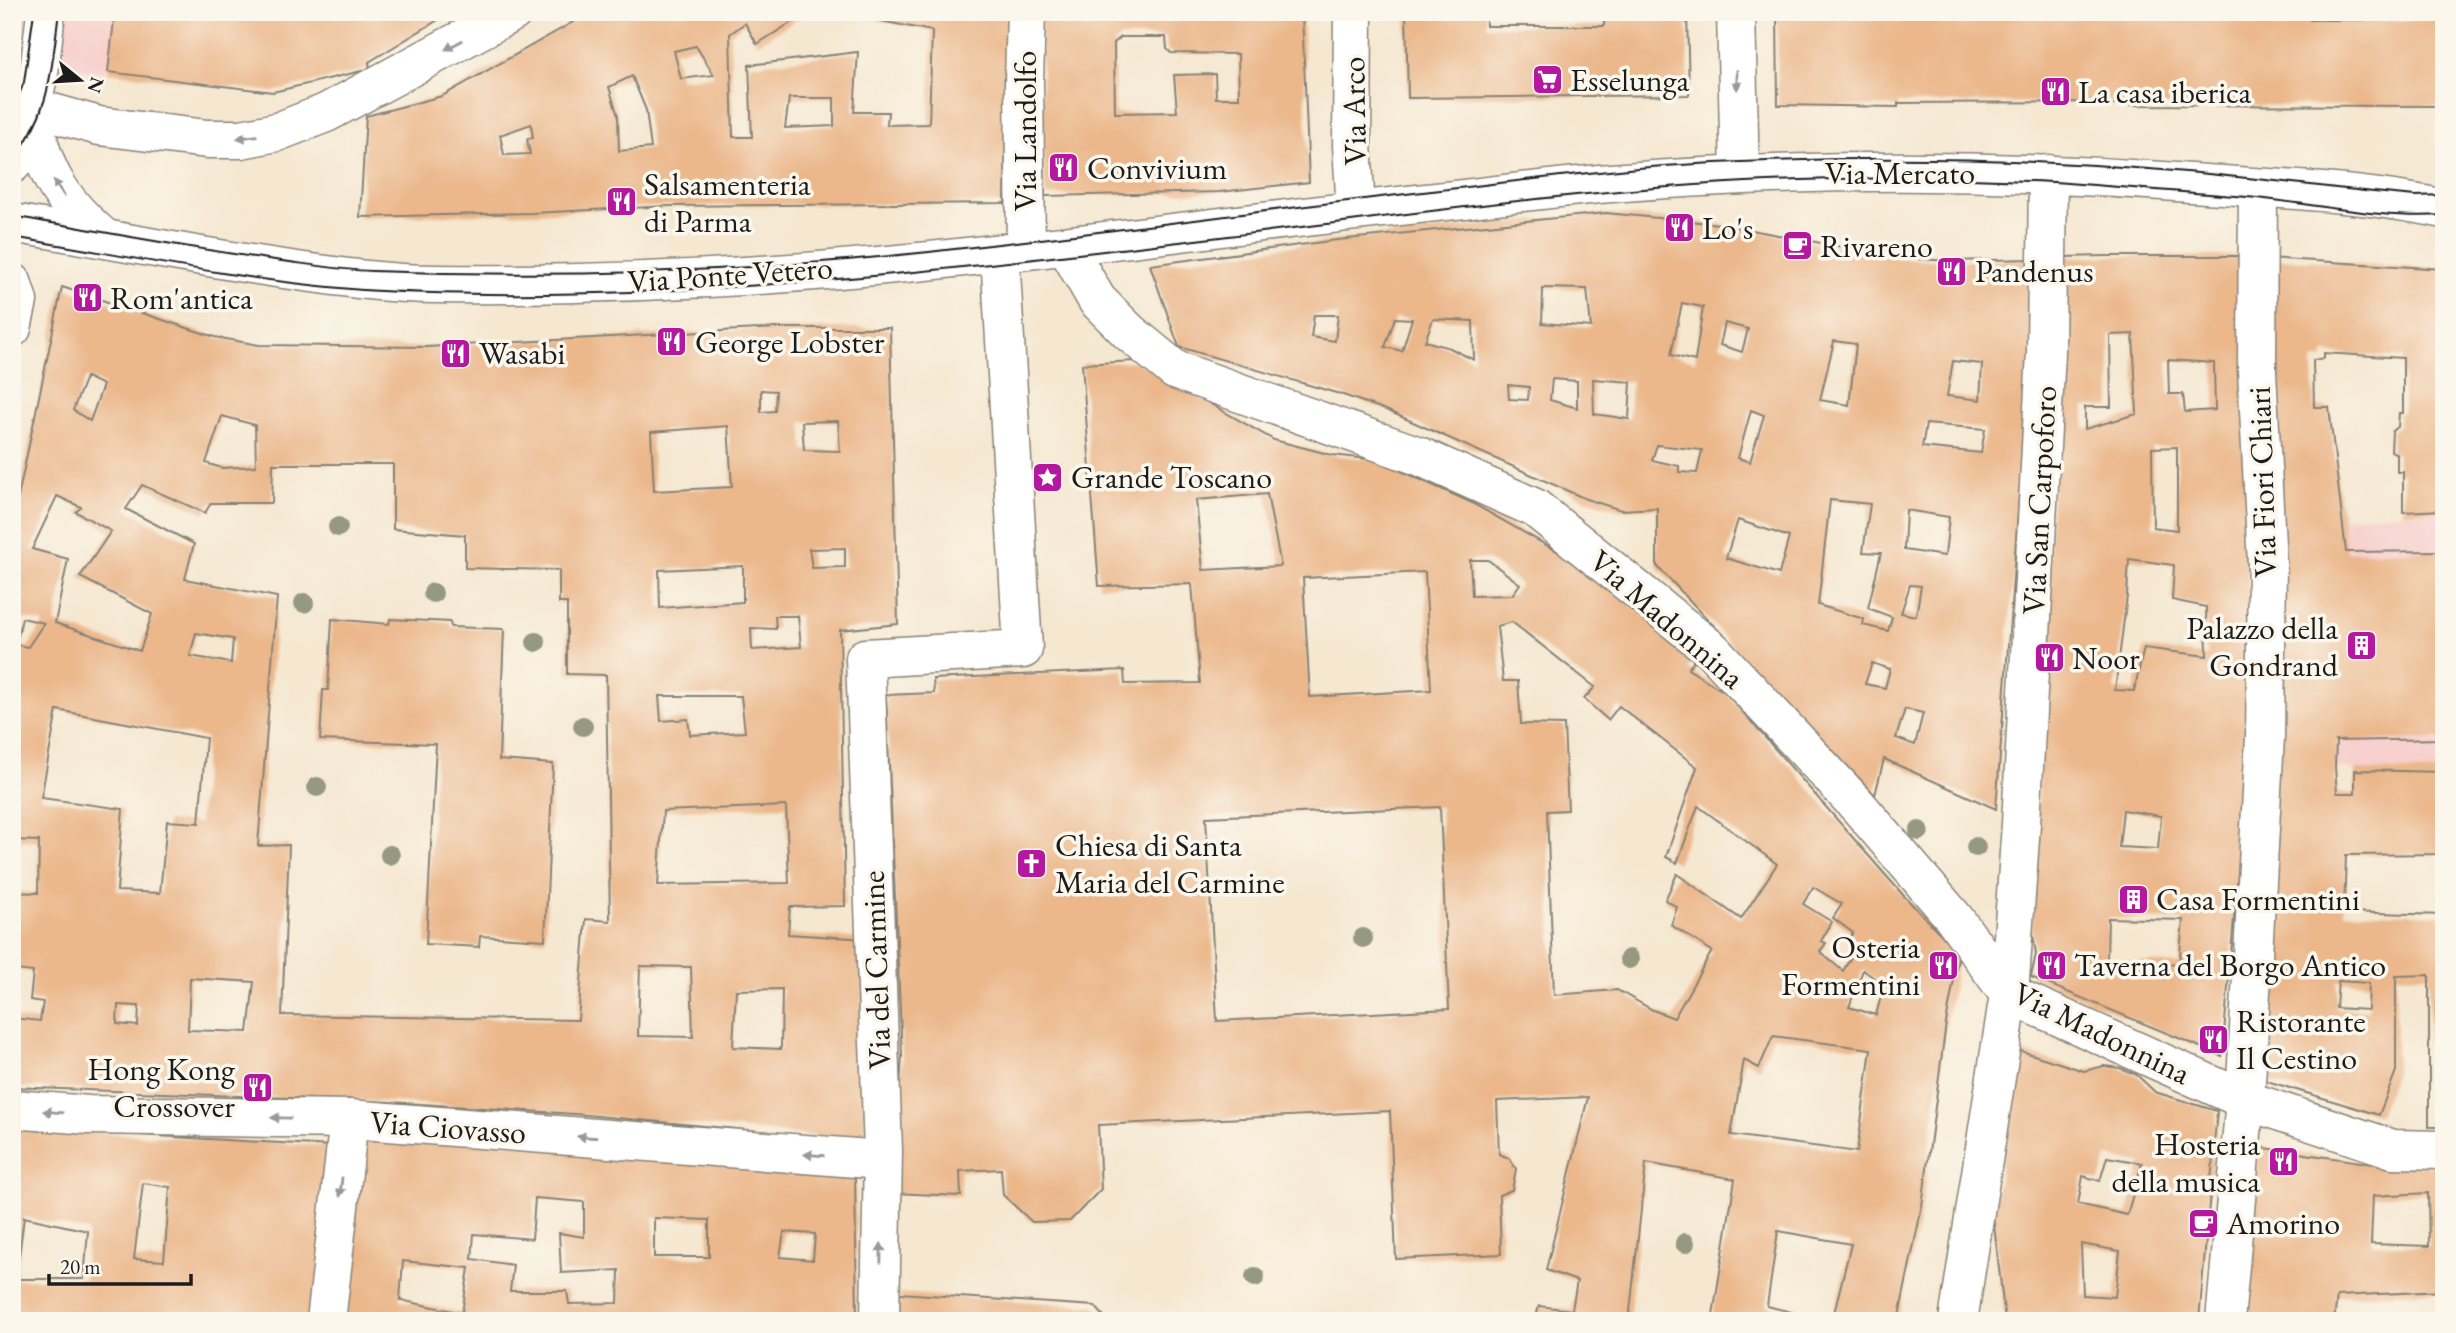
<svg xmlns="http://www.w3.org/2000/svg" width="2456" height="1333" font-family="'EB Garamond',serif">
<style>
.built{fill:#f7d0cd}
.building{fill:#ebb78b;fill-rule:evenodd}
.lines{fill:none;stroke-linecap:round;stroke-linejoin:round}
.street-casing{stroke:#888276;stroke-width:41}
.street{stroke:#fff;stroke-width:38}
.tram{stroke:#1c1c1c;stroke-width:2}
.tree{fill:#95997f}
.oneway{fill:#999}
.labels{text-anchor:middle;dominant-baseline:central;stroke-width:7;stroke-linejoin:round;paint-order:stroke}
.poi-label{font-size:32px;fill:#1c1c1c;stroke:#fbf7ec;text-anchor:start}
.street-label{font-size:32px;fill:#1c1c1c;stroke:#fbf7ec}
</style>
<rect width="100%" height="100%" fill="#fbf7ec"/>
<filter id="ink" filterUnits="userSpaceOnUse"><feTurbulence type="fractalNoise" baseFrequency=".0143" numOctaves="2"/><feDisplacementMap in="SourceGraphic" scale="14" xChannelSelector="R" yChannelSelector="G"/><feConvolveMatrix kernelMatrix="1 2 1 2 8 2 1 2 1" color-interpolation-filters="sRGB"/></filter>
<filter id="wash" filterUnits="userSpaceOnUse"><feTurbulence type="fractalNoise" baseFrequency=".00686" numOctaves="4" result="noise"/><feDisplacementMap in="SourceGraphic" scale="28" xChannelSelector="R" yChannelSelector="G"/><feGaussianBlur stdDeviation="1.57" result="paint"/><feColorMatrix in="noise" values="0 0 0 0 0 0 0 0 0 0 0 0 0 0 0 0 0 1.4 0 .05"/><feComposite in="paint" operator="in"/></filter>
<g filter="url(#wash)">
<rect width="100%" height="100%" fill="#f5e7d0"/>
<g class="built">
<polygon points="12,12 359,12 366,65 12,73"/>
<polygon points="2444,510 2444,772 2355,770 2278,764 2342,517"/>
</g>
<g id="blocks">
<g class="building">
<polygon points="115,12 451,12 369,62 370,69 273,92 108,72"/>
<path d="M591 12H808L757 44 745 23 730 34 733 137H752L749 65 858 52 854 112H888L887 125 929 124 932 31 871 19 867 12H1007L1005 203 670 206 532 213 360 217 366 116 442 96ZM696 46 714 75 681 79 674 51ZM632 76 646 110 651 148 619 151 618 116 609 87ZM789 98H834V126L785 128ZM531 124 533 138 527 139 530 154 504 155 500 135Z"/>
<path d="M1040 12H1302L1309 182 1220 192 1045 196ZM1121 37H1166L1167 49 1171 53 1238 54 1239 98H1216L1215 74 1174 75 1177 112 1115 113 1114 43Z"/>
<polygon points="1406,12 1486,12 1486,26 1604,26 1604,12 1687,12 1689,95 1408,98"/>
<polygon points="1777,12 2310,12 2310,20 2427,20 2427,12 2444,12 2444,106 2110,105 2110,102 1898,103 1898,107 1778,105"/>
<path d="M1606 213 1719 224 1901 258 1951 261 2031 259 2032 362 2020 484 1996 809 1884 759 1875 795 1657 566V508L1621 510 1586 499 1386 410 1343 395 1179 347 1150 265 1337 240ZM1543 288 1587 289 1591 327 1542 323ZM1682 303 1703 307 1695 361 1671 355ZM1314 315H1338L1335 341 1311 337ZM1395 318 1412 319 1402 351 1385 347ZM1433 319 1473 321 1474 360 1450 348 1425 341ZM1725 323 1748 329 1742 352 1720 345ZM1834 341 1856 344 1849 405 1820 400ZM1953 361 1982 364 1980 400 1947 396ZM1552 379 1577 381V408L1550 400ZM1593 379 1631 382 1629 419 1594 414ZM1508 385 1529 387 1528 400 1509 399ZM1751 410 1764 415 1750 462 1738 458ZM1926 424 1985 429 1981 453 1922 447ZM1657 445 1702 450 1697 473 1679 472V466L1652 460ZM1830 500 1870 504 1863 552 1881 553 1868 608 1892 617 1888 631 1863 625 1864 619 1818 605ZM1906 510 1949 517 1945 556 1904 550ZM1738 520 1789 537 1779 574 1726 558ZM1910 585 1921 586 1916 616 1901 613ZM1872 663 1890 669 1885 688 1865 684ZM1905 709 1923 713 1915 745 1896 738Z"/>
<path d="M2106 256H2244L2250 735 2222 1056 2031 977 2036 954 2032 928 2063 257ZM2133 334 2137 414 2085 429V407H2111L2110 335ZM2168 360 2214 363 2215 410 2185 412 2183 394H2169ZM2177 447V530L2153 527 2152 448ZM2129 559 2174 565 2172 600 2206 607 2207 656 2144 648 2134 691 2115 690 2127 596ZM2123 810 2161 816 2158 849 2119 847ZM2108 918 2183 920 2179 964 2107 960Z"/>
<path d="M2267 258 2444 269V510L2403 512V472H2397V454L2391 451 2392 431 2398 427 2399 413H2403V358L2324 353V358L2313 360 2314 407H2329L2346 552 2444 551V739L2336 741 2335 767 2337 793H2355V770L2444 772V854L2346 855 2344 912 2444 915V1127H2429V975L2396 976V1071L2379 1115 2257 1078ZM2338 981 2369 983 2368 1010 2336 1008Z"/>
<path d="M62 287 215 337 259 345 426 347 776 328H890L898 624 840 630 845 906 790 907 788 934 867 939 866 1141 575 1114 390 1102 12 1087V1018L40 1021 43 1002 30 1000 33 972 17 970 15 983H12V892L38 893 39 841 12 840V526ZM86 377 103 385 90 421 73 410ZM761 390 776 391 775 411 761 412ZM222 416 255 425 256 466 222 468 206 463ZM838 421 840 451 804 450 802 422ZM728 426 732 487 654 491 651 432ZM273 464H393V529L465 535V568L559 570V603H567V674L606 675 610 921 586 919 578 1020 282 1015 289 845 258 846 277 597 185 579 194 544 126 509 142 485 205 513 211 503H272ZM57 496 81 507 76 512 111 531 80 577 152 614 140 651 55 623 68 559 32 549ZM845 548V567L812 568 809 549ZM743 566V602L660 608 659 570ZM775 616H798L801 647 752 650 751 628 776 629ZM22 618 44 623 28 647 16 645ZM196 633 233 639 231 663 190 656ZM659 696H741L745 732 690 735 688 719 661 721ZM57 710 206 738 199 823 167 821 160 893 117 891 123 809 41 798ZM786 806 789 883 658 885 663 811ZM640 966 691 967 693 1037 638 1036ZM190 978 254 982 248 1032 188 1030ZM782 989 781 1049 733 1047 736 990ZM118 1005 139 1006 138 1026 117 1024Z"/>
<path d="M1135 361 1274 440 1332 455 1377 460 1470 502 1578 563 1696 657 1688 669 1726 693 1904 896 1959 953 1946 1023 1922 1206 1898 1321H1832L1851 1244 1778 1231 1767 1306 1828 1321H1712L1735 1179 1646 1163 1629 1321H1535L1539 1306 1572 1310 1577 1281 1546 1270 1588 1097 1497 1101 1499 1154 1509 1158 1516 1169 1512 1190 1499 1195 1501 1254 1396 1259 1390 1111 1098 1125 1101 1189 1070 1221 1032 1222 1003 1195 1001 1169 960 1171 961 1196 893 1193 902 1056 886 695 934 693 933 679 1124 670 1125 684 1200 683 1192 584 1099 586 1082 364ZM1267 494 1281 566 1203 570 1196 500ZM1470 560H1488L1520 584 1512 595 1472 596ZM1425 572 1431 690 1310 697 1303 578ZM1512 622 1595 687 1584 699 1608 720 1619 706 1697 767 1666 857 1677 863 1698 806 1777 864 1741 919 1677 874 1665 900 1677 907 1671 925 1712 951 1674 1018 1653 1010 1617 990 1554 995 1547 811 1568 810 1564 725 1521 724 1518 681H1503L1497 626ZM1440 807 1449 1009 1217 1021 1206 817ZM1813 887 1842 904 1833 918 1853 933 1847 941 1855 950 1843 971 1820 952 1826 943 1821 941 1832 922 1803 904ZM1863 970 1884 985 1876 1015 1849 1007ZM1773 1036 1871 1049 1857 1152 1731 1135 1744 1060 1759 1068Z"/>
<polygon points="332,619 389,624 390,619 450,622 451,627 504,629 499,760 553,764 545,940 480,936 479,947 426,944 436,744 320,740 323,690 328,690"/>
<path d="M2018 1050 2084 1071 2104 1066 2120 1068 2137 1075 2155 1092 2217 1111 2199 1321H2005L1993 1216ZM2107 1157 2142 1163 2127 1215 2078 1204 2083 1176 2100 1181ZM2081 1244 2120 1251 2115 1297 2083 1295Z"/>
<path d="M12 1125 105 1133 331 1146 314 1321H12ZM143 1183 170 1187 164 1261 134 1259ZM24 1217 88 1231 84 1279H16Z"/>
<path d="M362 1129 855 1173 857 1321H336ZM535 1198 584 1202V1237L559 1233 561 1273 619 1270 618 1303 569 1304 567 1291H510L513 1265 472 1259 474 1234 532 1239ZM654 1218 709 1220V1257H654ZM784 1232 815 1234 813 1260 780 1257ZM403 1261 469 1268 462 1313 400 1300Z"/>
<path d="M2258 1147 2374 1164 2444 1165V1291L2337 1296 2334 1321H2241ZM2428 1193 2429 1246 2371 1244 2373 1196Z"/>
<polygon points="900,1293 1095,1306 1108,1321 899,1321"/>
<polygon points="2381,1316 2444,1317 2444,1321 2381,1321"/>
</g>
</g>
</g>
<g filter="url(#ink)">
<use href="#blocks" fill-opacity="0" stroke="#888276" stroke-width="2"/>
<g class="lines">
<defs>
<g id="street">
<polyline points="1026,12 1024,82 1026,250"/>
<polyline points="1353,12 1352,145 1356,210"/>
<polyline points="1736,12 1740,175"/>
<polyline points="31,107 99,126 207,139 241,139 277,132 326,113 513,12"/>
<path d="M31 107C41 167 57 198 104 238"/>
<polyline points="12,164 31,107 39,73 46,12"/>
<path d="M12 223C105 238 197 257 291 270 339 277 388 284 437 284 625 286 814 275 1001 253 1155 236 1310 215 1464 199 1513 193 1562 187 1611 183 1794 169 1979 168 2163 181 2254 188 2355 190 2444 209"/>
<polyline points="1066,246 1097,300 1129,332 1175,370 1419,456 1535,508 1712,650 1858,806 1954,918 2009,994 2245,1100 2393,1149 2444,1150"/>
<polyline points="12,282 18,301 12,328"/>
<polyline points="12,1109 89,1115 349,1119 882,1160"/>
<polyline points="326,1321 349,1119"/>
<polyline points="880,1321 883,1151 865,658 1023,649 1000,254"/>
<polyline points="1958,1321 2009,994 2021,824 2046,352 2048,174"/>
<polyline points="2225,1321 2245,1100 2265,737 2267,564 2257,371 2258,188"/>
</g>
</defs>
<use href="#street" class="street-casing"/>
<use href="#street" class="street"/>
<g class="tram">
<polyline points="12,113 24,82 34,12"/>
<path d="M12 161C51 112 51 72 59 12"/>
<path d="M12 216C100 231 187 248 275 260 307 264 340 270 372 271 557 278 745 272 929 252 1094 234 1258 211 1423 192 1504 183 1583 172 1664 166 1826 156 1988 156 2149 169 2238 175 2326 188 2415 196L2444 195"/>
<path d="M12 237C121 255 230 278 340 288 389 293 438 293 487 294 774 297 1059 256 1343 222 1477 205 1611 189 1746 182 1847 177 1951 177 2053 182 2114 186 2175 192 2236 196 2304 201 2376 220 2444 215"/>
</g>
</g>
<g class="tree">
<circle cx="338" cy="527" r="10"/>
<circle cx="433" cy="593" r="10"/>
<circle cx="304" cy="603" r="10"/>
<circle cx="536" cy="642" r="10"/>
<circle cx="583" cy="726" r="10"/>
<circle cx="317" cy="787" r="10"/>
<circle cx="1919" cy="831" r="10"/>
<circle cx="1976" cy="847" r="10"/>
<circle cx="390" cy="855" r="10"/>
<circle cx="1363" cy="938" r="10"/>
<circle cx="1629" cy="959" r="10"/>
<circle cx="1685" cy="1243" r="10"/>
<circle cx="1255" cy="1277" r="10"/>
</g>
<defs><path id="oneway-solid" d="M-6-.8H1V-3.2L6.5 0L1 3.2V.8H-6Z" transform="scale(1.75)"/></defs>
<g class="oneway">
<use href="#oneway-solid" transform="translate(454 45) rotate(152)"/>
<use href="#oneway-solid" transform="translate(1737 80) rotate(89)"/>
<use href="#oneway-solid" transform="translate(247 137) rotate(172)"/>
<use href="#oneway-solid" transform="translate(59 188) rotate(-124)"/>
<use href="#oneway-solid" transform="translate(53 1112) rotate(-175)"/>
<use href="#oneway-solid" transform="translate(281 1118) rotate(-179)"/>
<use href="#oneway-solid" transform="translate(587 1137) rotate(-176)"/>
<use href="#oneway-solid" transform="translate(814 1155) rotate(-176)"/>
<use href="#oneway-solid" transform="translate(341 1187) rotate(96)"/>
<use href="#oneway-solid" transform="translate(881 1253) rotate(-89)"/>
</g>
</g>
<defs>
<symbol id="supermarket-square" viewBox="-11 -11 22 22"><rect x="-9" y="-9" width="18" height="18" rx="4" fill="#b5179e" stroke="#fbf7ec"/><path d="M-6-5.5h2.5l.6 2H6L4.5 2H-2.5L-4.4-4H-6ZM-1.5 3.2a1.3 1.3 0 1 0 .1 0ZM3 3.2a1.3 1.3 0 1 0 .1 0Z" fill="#fff"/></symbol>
<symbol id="restaurant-square" viewBox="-11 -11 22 22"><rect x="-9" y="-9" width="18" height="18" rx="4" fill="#b5179e" stroke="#fbf7ec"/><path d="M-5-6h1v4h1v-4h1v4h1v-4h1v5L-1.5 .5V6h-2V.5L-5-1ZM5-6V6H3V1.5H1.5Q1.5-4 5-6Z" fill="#fff"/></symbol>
<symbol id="cafe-square" viewBox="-11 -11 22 22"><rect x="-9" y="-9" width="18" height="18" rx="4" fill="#b5179e" stroke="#fbf7ec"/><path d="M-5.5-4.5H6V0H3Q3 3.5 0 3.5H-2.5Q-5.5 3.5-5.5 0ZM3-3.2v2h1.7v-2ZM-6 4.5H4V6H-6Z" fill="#fff"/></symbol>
<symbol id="sight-square" viewBox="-11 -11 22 22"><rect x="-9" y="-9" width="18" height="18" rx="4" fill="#b5179e" stroke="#fbf7ec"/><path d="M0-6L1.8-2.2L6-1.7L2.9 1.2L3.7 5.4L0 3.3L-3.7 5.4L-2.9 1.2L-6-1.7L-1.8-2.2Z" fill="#fff"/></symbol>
<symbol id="building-square" viewBox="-11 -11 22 22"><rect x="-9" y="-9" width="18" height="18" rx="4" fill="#b5179e" stroke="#fbf7ec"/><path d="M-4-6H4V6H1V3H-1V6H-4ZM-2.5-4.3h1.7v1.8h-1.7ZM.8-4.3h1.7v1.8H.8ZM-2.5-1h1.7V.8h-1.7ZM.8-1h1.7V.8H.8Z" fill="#fff"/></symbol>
<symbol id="church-square" viewBox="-11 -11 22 22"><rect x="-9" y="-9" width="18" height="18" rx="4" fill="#b5179e" stroke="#fbf7ec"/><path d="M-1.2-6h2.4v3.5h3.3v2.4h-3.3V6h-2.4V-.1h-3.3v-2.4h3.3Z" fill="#fff"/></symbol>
</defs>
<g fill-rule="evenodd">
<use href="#supermarket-square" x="1530" y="62" width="35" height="35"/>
<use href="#restaurant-square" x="2038" y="74" width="35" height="35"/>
<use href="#restaurant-square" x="1046" y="150" width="35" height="35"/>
<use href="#restaurant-square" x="604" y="184" width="35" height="35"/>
<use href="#restaurant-square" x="1662" y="210" width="35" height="35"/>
<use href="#cafe-square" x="1780" y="228" width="35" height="35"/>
<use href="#restaurant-square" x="1934" y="254" width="35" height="35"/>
<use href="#restaurant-square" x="70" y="280" width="35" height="35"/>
<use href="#restaurant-square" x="654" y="324" width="35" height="35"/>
<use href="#restaurant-square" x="438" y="336" width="35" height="35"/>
<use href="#sight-square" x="1030" y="460" width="35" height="35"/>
<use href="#building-square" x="2344" y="628" width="35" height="35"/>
<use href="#restaurant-square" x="2032" y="640" width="35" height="35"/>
<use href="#church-square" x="1014" y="846" width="35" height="35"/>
<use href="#building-square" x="2116" y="882" width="35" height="35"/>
<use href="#restaurant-square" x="1926" y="948" width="35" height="35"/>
<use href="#restaurant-square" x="2034" y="948" width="35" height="35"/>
<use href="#restaurant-square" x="2196" y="1022" width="35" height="35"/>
<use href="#restaurant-square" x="240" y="1070" width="35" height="35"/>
<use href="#restaurant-square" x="2266" y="1144" width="35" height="35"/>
<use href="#cafe-square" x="2186" y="1206" width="35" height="35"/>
</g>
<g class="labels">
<g class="poi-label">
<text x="1570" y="80">Esselunga</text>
<text x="2078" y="92">La casa iberica</text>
<text x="1087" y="168">Convivium</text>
<text x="644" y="184">Salsamenteria<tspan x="644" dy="37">di Parma</tspan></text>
<text x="1702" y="228">Lo's</text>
<text x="1820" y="246">Rivareno</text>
<text x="1975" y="271">Pandenus</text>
<text x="110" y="298">Rom'antica</text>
<text x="695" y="342">George Lobster</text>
<text x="479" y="353">Wasabi</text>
<text x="1071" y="477">Grande Toscano</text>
<text x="2338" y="628" text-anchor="end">Palazzo della<tspan x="2338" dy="37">Gondrand</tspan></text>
<text x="2072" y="658">Noor</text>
<text x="1055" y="845">Chiesa di Santa<tspan x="1055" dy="37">Maria del Carmine</tspan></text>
<text x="2156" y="899">Casa Formentini</text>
<text x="1920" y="947" text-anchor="end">Osteria<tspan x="1920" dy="37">Formentini</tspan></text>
<text x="2074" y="965">Taverna del Borgo Antico</text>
<text x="2236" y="1021">Ristorante<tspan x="2236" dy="37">Il Cestino</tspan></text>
<text x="235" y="1069" text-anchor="end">Hong Kong<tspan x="235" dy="37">Crossover</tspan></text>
<text x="2260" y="1144" text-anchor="end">Hosteria<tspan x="2260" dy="37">della musica</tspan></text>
<text x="2226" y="1223">Amorino</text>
</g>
<g class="street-label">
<text transform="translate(1354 111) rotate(-91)">Via Arco</text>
<text transform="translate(1025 131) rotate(-90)">Via Landolfo</text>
<text x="1900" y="173">Via Mercato</text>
<text transform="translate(730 274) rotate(-4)">Via Ponte Vetero</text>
<text transform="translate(2262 482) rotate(-92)">Via Fiori Chiari</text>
<text transform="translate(2039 500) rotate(-87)">Via San Carpoforo</text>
<text transform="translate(1667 619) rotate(41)">Via Madonnina</text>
<text transform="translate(876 970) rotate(-92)">Via del Carmine</text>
<text transform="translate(2102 1033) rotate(26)">Via Madonnina</text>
<text transform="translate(448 1127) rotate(4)">Via Ciovasso</text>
</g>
</g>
<rect width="2456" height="1333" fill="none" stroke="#fbf7ec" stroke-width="42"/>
<g transform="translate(80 80) rotate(108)" stroke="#fbf7ec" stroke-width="5" paint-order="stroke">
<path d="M0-5L12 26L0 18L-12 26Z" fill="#1c1c1c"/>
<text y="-10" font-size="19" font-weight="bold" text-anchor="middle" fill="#1c1c1c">N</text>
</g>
<path d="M49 1274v10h142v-10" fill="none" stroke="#1c1c1c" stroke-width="3.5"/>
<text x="60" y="1274" font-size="21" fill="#1c1c1c" stroke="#fbf7ec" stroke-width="5" paint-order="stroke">20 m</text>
</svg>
